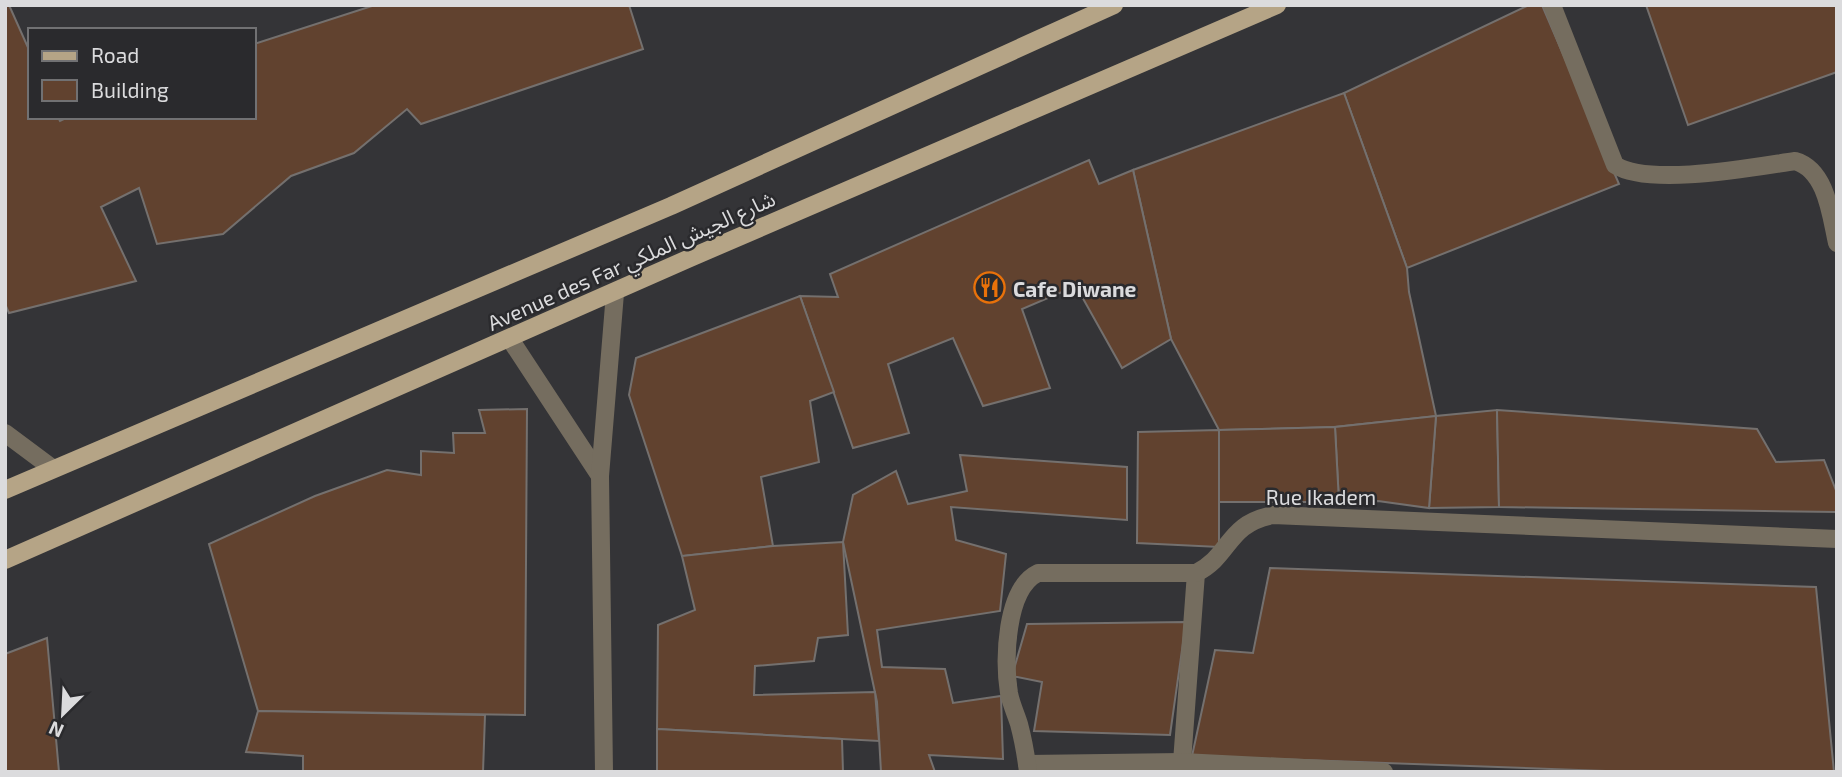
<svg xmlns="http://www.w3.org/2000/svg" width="1842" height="777" font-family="'Exo 2','Noto Sans Arabic',sans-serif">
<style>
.building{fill:#61422f;stroke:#74706e;stroke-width:2}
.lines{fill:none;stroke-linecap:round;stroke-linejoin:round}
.minor{stroke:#756d5f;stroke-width:18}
.major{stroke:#b5a486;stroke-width:18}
.labels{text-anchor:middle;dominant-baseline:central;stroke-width:5;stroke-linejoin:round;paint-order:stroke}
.street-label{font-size:21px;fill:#dbdbdd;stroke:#2a2a2d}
.poi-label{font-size:21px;font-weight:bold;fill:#dbdbdd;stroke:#2a2a2d;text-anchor:start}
</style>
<rect width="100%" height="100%" fill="#343437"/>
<g class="building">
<polygon points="5,5 9,5 30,52 30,117 58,117 60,121 68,117 254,117 254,44 375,5 629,5 643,49 421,124 407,109 354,153 291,176 223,234 157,244 139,188 101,207 136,281 9,313 5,304"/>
<polygon points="1529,5 1542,5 1619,184 1407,268 1344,93"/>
<polygon points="1646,5 1837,5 1837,72 1688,125"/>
<polygon points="1344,93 1407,268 1409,292 1436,416 1335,427 1219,430 1171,339 1133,170"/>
<polygon points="1089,160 1099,184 1133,170 1171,339 1122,368 1076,286 1022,309 1050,388 983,406 953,338 888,364 909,433 853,448 800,296 838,297 830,274"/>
<polygon points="800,296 834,392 810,401 819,462 761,477 773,546 682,556 629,395 636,358"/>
<polygon points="527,409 525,715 258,711 209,544 315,496 387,470 421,475 421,451 454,453 453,433 485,433 479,410"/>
<polygon points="1497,410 1499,507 1429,508 1436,416"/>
<polygon points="1497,410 1757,429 1776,462 1824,460 1837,493 1837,512 1499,507"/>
<polygon points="1436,416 1429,508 1378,501 1339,502 1335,427"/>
<polygon points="1335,427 1339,502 1218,502 1219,430"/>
<polygon points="1219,430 1219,547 1137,543 1138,432"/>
<polygon points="960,455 1127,467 1127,520 951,507 956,540 1006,554 1000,611 877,630 882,667 945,669 953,703 1001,696 1003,759 929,755 935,772 881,772 877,702 843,542 853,495 896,471 908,504 967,491"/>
<polygon points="843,542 848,635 818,638 814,661 755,666 754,695 875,692 879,741 657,729 658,625 695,610 682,556 773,546"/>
<polygon points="1270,568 1816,587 1834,772 1633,772 1192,756 1215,650 1253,653"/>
<polygon points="1186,622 1170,735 1034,731 1042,682 1012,676 1027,624"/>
<polygon points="47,638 59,772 5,772 5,654"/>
<polygon points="258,711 485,715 483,772 303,772 303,756 246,752"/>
<polygon points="657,729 842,739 843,772 657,772"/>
</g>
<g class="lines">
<g class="minor">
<path d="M1552 5 1615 165C1649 187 1754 167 1795 161 1827 170 1831 217 1837 243"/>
<polyline points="510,339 600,476"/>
<polyline points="5,433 52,468"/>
<polyline points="1182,762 1196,573"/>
<polyline points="1027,764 1182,762 1384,772"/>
<polyline points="604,772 600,476 615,293"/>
<path d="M1028 772C1026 756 1023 739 1019 724 1016 714 1011 704 1009 693 1004 661 1005 589 1038 573H1196C1231 556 1226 524 1273 515L1837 539"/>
</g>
<g class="major">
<polyline points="5,490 671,206 1114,5"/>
<polyline points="5,560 690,258 1277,5"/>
</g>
</g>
<defs>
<symbol id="restaurant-ring" viewBox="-11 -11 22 22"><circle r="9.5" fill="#2a2a2d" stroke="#e8710a" stroke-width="1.5"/><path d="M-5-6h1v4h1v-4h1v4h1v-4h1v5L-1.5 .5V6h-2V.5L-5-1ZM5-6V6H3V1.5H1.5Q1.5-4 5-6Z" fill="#e8710a"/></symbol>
</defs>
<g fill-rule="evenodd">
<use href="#restaurant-ring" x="972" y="270" width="35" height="35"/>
</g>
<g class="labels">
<g class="street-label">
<text transform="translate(631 260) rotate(-24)">Avenue des Far شارع الجيش الملكي</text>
<text x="1321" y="496">Rue Ikadem</text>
</g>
<g class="poi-label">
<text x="1013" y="288">Cafe Diwane</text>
</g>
</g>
<rect width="1842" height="777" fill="none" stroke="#dbdbdd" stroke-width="14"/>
<rect x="28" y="28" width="228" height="91" fill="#2a2a2d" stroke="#717173" stroke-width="2"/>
<rect x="42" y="51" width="35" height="10" fill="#b5a486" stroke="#717173" stroke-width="2"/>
<text x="91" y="63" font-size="21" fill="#dbdbdd">Road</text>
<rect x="42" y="80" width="35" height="21" fill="#61422f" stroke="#717173" stroke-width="2"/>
<text x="91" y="98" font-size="21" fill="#dbdbdd">Building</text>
<g transform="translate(63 714) rotate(204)" stroke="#2a2a2d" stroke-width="5" paint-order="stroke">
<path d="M0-5L12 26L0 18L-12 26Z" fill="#dbdbdd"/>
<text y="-10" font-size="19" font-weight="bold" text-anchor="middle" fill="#dbdbdd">N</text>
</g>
</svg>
